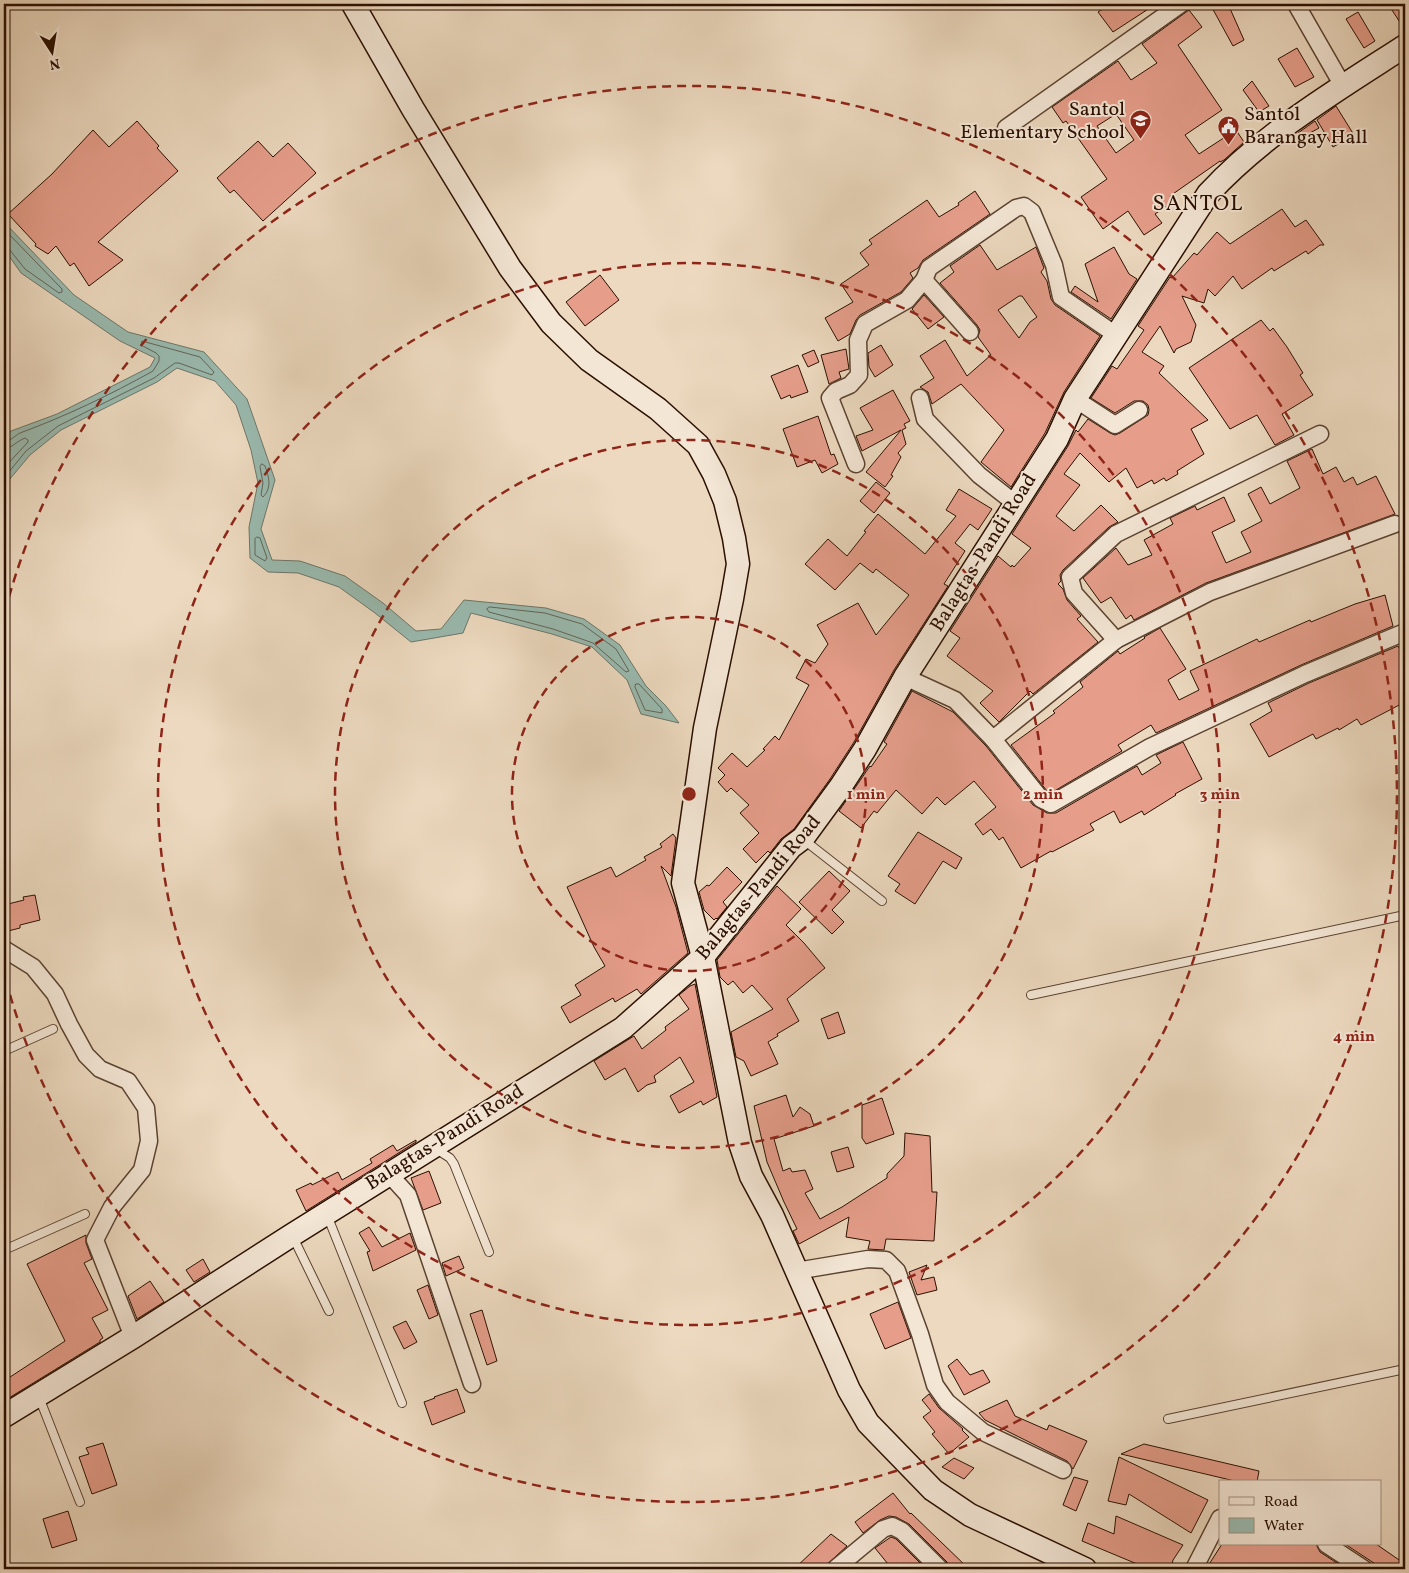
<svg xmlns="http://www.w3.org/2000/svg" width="1409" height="1573" font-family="Vollkorn,serif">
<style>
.water{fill:#99baaf;stroke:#6d7669}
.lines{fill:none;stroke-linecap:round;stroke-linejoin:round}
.shore{stroke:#626458;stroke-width:1}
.building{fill:#e69e8b;stroke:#2b0f00;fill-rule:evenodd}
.lane-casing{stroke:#5b4230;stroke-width:10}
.street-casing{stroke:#5b4230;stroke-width:19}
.secondary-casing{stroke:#2b0f00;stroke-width:25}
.lane{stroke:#f3e6d5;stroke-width:8}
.street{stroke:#f3e6d5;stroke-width:16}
.secondary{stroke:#f3e6d5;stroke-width:22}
.ring{fill:none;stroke:#8f2418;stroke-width:2.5;stroke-dasharray:9 6}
.labels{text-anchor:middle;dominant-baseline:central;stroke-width:4;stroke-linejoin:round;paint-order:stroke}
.poi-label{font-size:20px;fill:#2b0f00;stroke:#f3e6d5;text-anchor:end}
.street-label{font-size:20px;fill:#2b0f00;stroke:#f3e6d5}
.quarter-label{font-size:22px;letter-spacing:1px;fill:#2b0f00;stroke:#f3e6d5}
.centre{fill:#8f2418;stroke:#f3e6d5;stroke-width:2.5}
.ring-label{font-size:15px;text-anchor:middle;font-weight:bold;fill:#8f2418;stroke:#f3e6d5;stroke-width:4;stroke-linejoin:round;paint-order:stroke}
</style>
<rect width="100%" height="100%" fill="#ecd9bf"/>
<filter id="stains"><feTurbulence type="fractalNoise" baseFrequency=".004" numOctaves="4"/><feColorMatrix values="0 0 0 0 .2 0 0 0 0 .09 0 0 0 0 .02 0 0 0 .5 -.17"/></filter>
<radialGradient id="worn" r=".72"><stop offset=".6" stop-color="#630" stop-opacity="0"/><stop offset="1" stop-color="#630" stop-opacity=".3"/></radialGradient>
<polygon class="water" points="4,222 74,295 128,332 204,352 247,399 275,480 261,529 272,560 300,561 345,576 383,603 416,631 441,629 464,600 546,608 584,619 620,645 646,686 666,706 679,723 641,714 627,680 592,647 552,634 471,613 463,633 411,642 375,613 339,587 298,573 268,572 250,558 249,527 258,483 251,450 236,405 215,381 177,368 157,382 61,430 30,455 4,486 4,439 11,431 57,414 150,367 155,358 120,341 21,273 4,249"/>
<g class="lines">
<g class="shore">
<polyline points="4,229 62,289 62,292 59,293 25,269 9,249 4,247"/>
<path d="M4 442C10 442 14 436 20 433 66 416 110 395 153 371L159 361V356L156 353 141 345 142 341 200 357 214 372 212 375 179 363H175L154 378 58 426 26 451 4 478"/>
<path d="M4 449C12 448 17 441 25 438L28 440V442L4 468"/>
<path d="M262 464 265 466C269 477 272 488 263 497L261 495 263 483 260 467Z"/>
<polygon points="257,537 260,538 267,558 265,561 255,555 255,539"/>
<polygon points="490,607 545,613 582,624 616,649 629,671 626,672 593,643 553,629 489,612 487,609"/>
<polygon points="636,684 639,684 662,709 662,713 645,710 635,687"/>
</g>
</g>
<g class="building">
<polygon points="1110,4 1156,4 1113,32 1098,12"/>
<polygon points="1210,4 1228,4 1244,40 1233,46"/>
<polygon points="1388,4 1405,4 1405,30"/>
<path d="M1189 10 1202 27 1178 45 1222 110 1185 135 1199 154 1236 130 1244 142 1224 160 1220 162V161L1170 196 1173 202 1155 214 1162 223 1144 235 1128 211 1103 229 1081 197 1107 179 1066 121 1063 123 1052 107 1118 61 1131 80 1157 63 1142 44ZM1116 114 1134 140 1116 153 1097 126Z"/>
<polygon points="1358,12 1375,41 1364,48 1346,19"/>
<polygon points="1297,48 1314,77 1295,87 1278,59"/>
<polygon points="1252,81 1269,106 1259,112 1243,90"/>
<polygon points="1336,106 1354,135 1333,147 1317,120"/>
<polygon points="137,121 159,146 157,148 178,171 98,242 123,260 89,286 74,263 70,266 56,246 48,254 35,246 36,244 8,214 52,174 93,130 109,147"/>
<polygon points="1315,121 1319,128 1301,138 1298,133"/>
<polygon points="258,141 273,157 288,143 316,173 263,221 234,190 230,193 217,178"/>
<polygon points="975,191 990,214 923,260 918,268 910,273 913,278 901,292 860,315 856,320 850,334 838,341 825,318 853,302 841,284 869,265 860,253 872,244 869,240 927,200 939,217 959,205 958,203"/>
<polygon points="1282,209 1295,227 1306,220 1324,245 1320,245 1308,254 1306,251 1274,271 1272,268 1242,289 1233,276 1215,296 1208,289 1204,303 1182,296 1196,325 1191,342 1176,349 1174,353 1160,326 1142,352 1164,366 1159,373 1208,420 1191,429 1204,454 1177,471 1178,474 1166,481 1164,478 1154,484 1152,480 1137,488 1126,468 1109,482 1080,453 1064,474 1080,485 1056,516 1074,531 1101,505 1118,522 1109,527 1063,570 1060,575 1061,581 1058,584 1063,589 1067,600 1081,616 1077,619 1098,642 1033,694 1030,691 999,722 980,703 993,691 947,656 960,638 950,631 998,556 1011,567 1012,565 1014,567 1031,548 1012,534 1068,446 1076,430 1078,432 1088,419 1110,433 1115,435 1120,433 1148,415 1149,410 1148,405 1143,401 1134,401 1115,413 1091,398 1112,366 1117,369 1144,330 1138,326 1170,277 1172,278 1194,253 1197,255 1217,232 1230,244"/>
<path d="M980 245 997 270 1036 247 1044 268 1041 272 1047 281 1051 299 1055 305 1100 336 1064 392 1045 433 1011 487 981 462 1004 430 961 384 932 404 928 392 920 387 934 378 920 356 945 340 967 376 991 355 978 337 980 330 977 325 940 283 954 272 950 266ZM1019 296H1022L1037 317 1030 322 1019 338 998 310Z"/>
<polygon points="1114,247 1129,274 1137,279 1111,319 1071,292 1075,286 1098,302 1085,264"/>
<polygon points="600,275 619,300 585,326 566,302"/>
<polygon points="924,295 944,317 928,329 912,309"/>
<polygon points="1261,320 1270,331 1273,328 1287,347 1303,373 1300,375 1313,395 1282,414 1294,435 1275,445 1257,415 1230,429 1189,368"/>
<polygon points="881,345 893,365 875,377 869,367 868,353"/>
<polygon points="846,349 849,369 839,372 841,378 829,384 821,355"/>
<polygon points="814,350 819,362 808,367 802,355"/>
<polygon points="798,365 808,392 791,398 790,395 781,399 771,376"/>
<polygon points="893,390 910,421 904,424 906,428 902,430 906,444 898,453 901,457 891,475 893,476 885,487 866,472 901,430 862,451 856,436 873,430 860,408"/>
<polygon points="818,416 831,455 834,454 838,464 822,473 815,460 797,467 783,429"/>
<polygon points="1312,449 1323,474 1336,467 1344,482 1353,477 1357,485 1376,476 1395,514 1206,583 1134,620 1131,615 1126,619 1111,597 1101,603 1083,578 1116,548 1128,565 1152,555 1144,540 1173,524 1170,518 1195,506 1197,510 1224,497 1235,521 1212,532 1226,563 1251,552 1241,532 1262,521 1248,494 1261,487 1270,504 1300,488 1287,461"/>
<polygon points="876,482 890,493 874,513 860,501"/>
<polygon points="959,489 992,509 978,530 970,524 955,543 965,551 944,584 948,586 894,670 854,742 830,779 794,829 781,839 770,853 768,851 756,863 743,849 759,833 740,813 749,805 731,788 727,792 718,782 725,775 718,768 732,753 747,767 765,750 763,749 775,736 779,740 809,685 796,678 806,659 815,663 828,644 817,625 858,603 876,635 909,595 876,569 873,573 860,563 835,590 805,564 828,539 847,556 866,532 864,531 878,514 925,554 956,516 946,510"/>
<polygon points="1385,595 1393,626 1301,665 1156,733 1151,725 1118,745 1122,751 1051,793 1047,791 1011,745 1055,713 1053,711 1083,687 1080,682 1118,651 1120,654 1145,638 1144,637 1160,628 1186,669 1168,680 1179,700 1199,690 1190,671 1257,639 1259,642 1310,620 1311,622 1355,604"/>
<polygon points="1405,645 1405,702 1361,725 1357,719 1339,730 1338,728 1316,739 1313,734 1269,757 1250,724 1272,711 1268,703 1309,683 1398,646 1399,648"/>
<polygon points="912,691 953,712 986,746 1033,805 1047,813 1056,813 1137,766 1142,775 1161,763 1156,755 1183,742 1202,779 1175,794 1176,795 1144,815 1142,811 1120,823 1114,811 1090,824 1094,830 1052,852 1051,851 1021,868 1003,837 999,840 991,829 983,835 975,824 996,807 974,781 945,805 937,797 922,814 896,790 877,813 874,811 861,828 839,811 870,766 871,767 887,744 884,742"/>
<polygon points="918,832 962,858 956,869 943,861 915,904 895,891 900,884 888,876"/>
<polygon points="673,834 676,838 671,876 661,866 676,907 688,953 641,994 637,989 615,1002 613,998 570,1023 561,1007 581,995 575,985 605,966 594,947 567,887 611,867 616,877 646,860 644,857 662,847 660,844"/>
<polygon points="727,867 742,882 723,902 727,907 717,919 716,918 714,920 704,910 699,892 707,885 709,886"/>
<polygon points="829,871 850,891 832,910 844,922 832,934 799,902"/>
<polygon points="777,886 801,909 786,925 804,943 825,968 787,999 799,1021 777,1034 778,1036 768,1042 778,1064 751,1076 744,1061 736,1057 731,1032 773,1009 752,985 743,993 733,981 728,985 720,977 717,960"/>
<polygon points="35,895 40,920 20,925 20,928 8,931 4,914 4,905 24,900 23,897"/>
<polygon points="695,984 717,1097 703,1105 701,1101 679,1113 670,1096 694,1082 680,1057 654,1076 656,1082 647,1085 638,1092 625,1068 605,1080 594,1061 634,1036 642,1049 666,1030 665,1027 689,1009 679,995 690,986"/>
<polygon points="838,1012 845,1033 828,1039 821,1019"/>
<polygon points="786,1095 793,1117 800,1107 810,1114 814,1126 774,1139 783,1171 790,1168 792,1172 805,1170 813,1189 805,1193 820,1219 842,1207 887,1178 887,1174 904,1156 905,1133 930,1136 932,1192 937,1192 934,1241 886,1239 884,1250 868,1249 870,1241 846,1237 849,1217 799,1244 793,1231 797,1229 784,1202 767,1162 754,1106"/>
<polygon points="882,1098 894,1134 866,1144 862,1138 862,1105"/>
<polygon points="416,1140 416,1142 306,1211 296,1190 311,1183 312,1185 338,1172 342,1180 372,1163 370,1159 393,1145 397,1151"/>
<polygon points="848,1147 854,1167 837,1172 831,1152"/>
<polygon points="429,1171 441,1203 423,1210 411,1178"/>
<polygon points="369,1227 382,1247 410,1233 416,1250 373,1271 367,1252 370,1251 359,1233"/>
<polygon points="86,1235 86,1243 92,1259 84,1263 108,1310 92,1318 103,1338 100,1340 100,1342 4,1401 4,1381 65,1341 27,1264"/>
<polygon points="459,1256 464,1268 446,1276 442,1263"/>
<polygon points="203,1259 210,1272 194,1282 186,1270"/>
<polygon points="927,1265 921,1280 934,1277 937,1290 917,1295 909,1272"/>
<polygon points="150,1281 164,1302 137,1319 128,1296"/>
<polygon points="428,1285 438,1315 429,1319 417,1290"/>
<polygon points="898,1302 911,1338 885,1349 870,1314"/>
<polygon points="482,1310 497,1361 487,1365 470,1314"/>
<polygon points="406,1321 417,1342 404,1349 393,1327"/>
<polygon points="957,1359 970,1375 983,1370 990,1382 964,1395 948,1366"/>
<polygon points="457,1389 465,1412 432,1425 424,1402 435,1398 434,1397"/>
<polygon points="929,1394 939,1408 963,1429 962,1430 969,1437 949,1454 932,1434 935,1432 923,1417 931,1411 922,1400"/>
<polygon points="1007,1400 1015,1416 1047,1430 1049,1425 1087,1441 1073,1469 1067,1461 985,1420 979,1413"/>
<polygon points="103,1443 117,1485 92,1494 79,1457 89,1454 86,1448"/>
<polygon points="1144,1444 1259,1471 1257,1482 1239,1482 1121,1454"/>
<polygon points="1119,1457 1208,1500 1191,1533 1129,1494 1126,1505 1108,1501"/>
<polygon points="954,1458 974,1468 964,1479 942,1467"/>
<polygon points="1074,1477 1088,1481 1076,1511 1063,1505"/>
<polygon points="893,1493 910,1514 911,1513 969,1569 950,1569 947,1562 909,1524 896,1517 889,1516 880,1520 863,1533 855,1522"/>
<polygon points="68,1511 77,1540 52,1548 43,1519"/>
<polygon points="1116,1516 1183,1545 1173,1560 1171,1569 1149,1569 1082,1541 1088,1523 1114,1534"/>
<polygon points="831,1534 847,1546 822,1569 794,1569"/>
<polygon points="891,1537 896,1539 926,1569 892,1569 875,1548"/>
<polygon points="1222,1544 1316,1544 1320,1552 1343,1567 1342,1569 1206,1569"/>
<polygon points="1345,1544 1376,1544 1405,1564 1405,1569 1383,1569"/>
</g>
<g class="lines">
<defs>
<g id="lane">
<polyline points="804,840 882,901"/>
<polyline points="1031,995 1405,915"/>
<polyline points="4,1051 53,1029"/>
<polyline points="436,1149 450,1158 454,1164 489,1252"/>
<polyline points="327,1215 402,1403"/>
<polyline points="293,1237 329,1311"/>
<polyline points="4,1250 85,1214"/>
<polyline points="39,1397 80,1502"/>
<polyline points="1168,1419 1405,1369"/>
</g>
<g id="street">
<polyline points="1296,4 1343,86"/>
<polyline points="1006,128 1181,4"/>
<polyline points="924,280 970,332"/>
<polyline points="920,398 925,419 979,475 1016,504"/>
<polyline points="1075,399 1115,425 1139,410"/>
<polyline points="856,464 830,398 836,391 850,385 859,375 858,340 865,324 907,300 924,280 929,268 1016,208 1024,206 1032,212 1054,265 1061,297 1116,335"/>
<polyline points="1116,640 1074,593 1070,577 1116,534 1320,434"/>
<polyline points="905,677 955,700 993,739 1041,799 1051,804 1150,747 1305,674 1405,632"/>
<polyline points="993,739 1116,640 1210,592 1395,524"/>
<polyline points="4,949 33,967 55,994 69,1024 86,1055 100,1069 128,1081 146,1108 149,1141 142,1170 112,1207 95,1240 133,1337"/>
<polyline points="389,1174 408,1195 472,1384"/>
<polyline points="796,1271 868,1259 886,1260 897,1271 920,1334 935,1385 947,1402 983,1432 1063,1470"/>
<polyline points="1326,1544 1364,1569"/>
<polyline points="835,1569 883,1529 892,1526 902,1531 940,1569"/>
<polyline points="1194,1569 1220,1518"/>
</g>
<g id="secondary">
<polyline points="353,4 413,109 510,268 551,323 589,360 658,409 698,445 714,474 725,501 734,538 738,564 732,599 705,728 683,883 703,957 740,1143 751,1176 772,1215 849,1390 868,1423 933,1490 970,1515 1085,1569"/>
<path d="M4 1416 133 1337 292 1235 623 1028 703 957 791 847 803 838 841 786 865 749 905 677 1057 439 1075 399 1208 194C1263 134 1337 90 1405 46"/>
</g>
</defs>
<use href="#lane" class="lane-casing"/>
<use href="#street" class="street-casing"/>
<use href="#secondary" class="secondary-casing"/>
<use href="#lane" class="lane"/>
<use href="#street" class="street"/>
<use href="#secondary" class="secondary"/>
</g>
<g class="ring">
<circle cx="689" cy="794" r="177"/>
<circle cx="689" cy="794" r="354"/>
<circle cx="689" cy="794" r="531"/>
<path d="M5 611A708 708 0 1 1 5 977"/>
</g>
<defs>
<symbol id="school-pin" viewBox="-11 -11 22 30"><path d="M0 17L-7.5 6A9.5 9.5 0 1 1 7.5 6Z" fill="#8f2418" stroke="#f3e6d5"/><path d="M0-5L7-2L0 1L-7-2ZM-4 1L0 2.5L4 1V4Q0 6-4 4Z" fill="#fff"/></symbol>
<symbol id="civic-pin" viewBox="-11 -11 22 30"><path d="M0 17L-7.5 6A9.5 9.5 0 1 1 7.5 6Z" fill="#8f2418" stroke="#f3e6d5"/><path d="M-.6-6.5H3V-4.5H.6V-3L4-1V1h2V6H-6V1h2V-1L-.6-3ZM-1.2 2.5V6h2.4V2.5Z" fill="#fff"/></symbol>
</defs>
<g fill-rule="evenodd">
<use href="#school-pin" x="1128" y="108" width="25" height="34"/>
<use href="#civic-pin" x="1216" y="114" width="25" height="34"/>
</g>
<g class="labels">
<g class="poi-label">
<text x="1125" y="110">Santol<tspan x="1125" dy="23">Elementary School</tspan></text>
<text x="1244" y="115" text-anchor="start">Santol<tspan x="1244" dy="23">Barangay Hall</tspan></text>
</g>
<g class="street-label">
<text transform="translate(984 553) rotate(-58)">Balagtas-Pandi Road</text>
<text transform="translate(759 888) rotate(-50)">Balagtas-Pandi Road</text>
<text transform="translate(445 1138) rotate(-32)">Balagtas-Pandi Road</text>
</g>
<g class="quarter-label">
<text x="1198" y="204">SANTOL</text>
</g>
</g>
<circle cx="689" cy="794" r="8" class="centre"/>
<g class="ring-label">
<text x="866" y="799">1 min</text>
<text x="1043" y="799">2 min</text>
<text x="1220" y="799">3 min</text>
<text x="1354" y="1041">4 min</text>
</g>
<rect width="1409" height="1573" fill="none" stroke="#ecd9bf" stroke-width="20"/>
<rect x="5" y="5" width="1399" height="1563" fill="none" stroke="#2b0f00" stroke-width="2.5"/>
<rect x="10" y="10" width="1389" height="1553" fill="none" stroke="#2b0f00"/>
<rect x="1219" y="1480" width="162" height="65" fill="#f3e6d5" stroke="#a39080"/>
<rect x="1229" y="1497" width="25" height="8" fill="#f3e6d5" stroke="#a39080"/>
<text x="1264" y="1506" font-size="15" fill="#2b0f00">Road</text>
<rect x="1229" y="1518" width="25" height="15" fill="#99baaf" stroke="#a39080"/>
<text x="1264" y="1530" font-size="15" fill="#2b0f00">Water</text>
<g transform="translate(52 52) rotate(168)" stroke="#f3e6d5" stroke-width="4" paint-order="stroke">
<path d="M0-4L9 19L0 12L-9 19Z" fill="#2b0f00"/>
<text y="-8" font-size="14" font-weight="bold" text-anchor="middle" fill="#2b0f00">N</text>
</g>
<rect width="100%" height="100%" filter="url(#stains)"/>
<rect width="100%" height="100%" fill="url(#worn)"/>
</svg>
